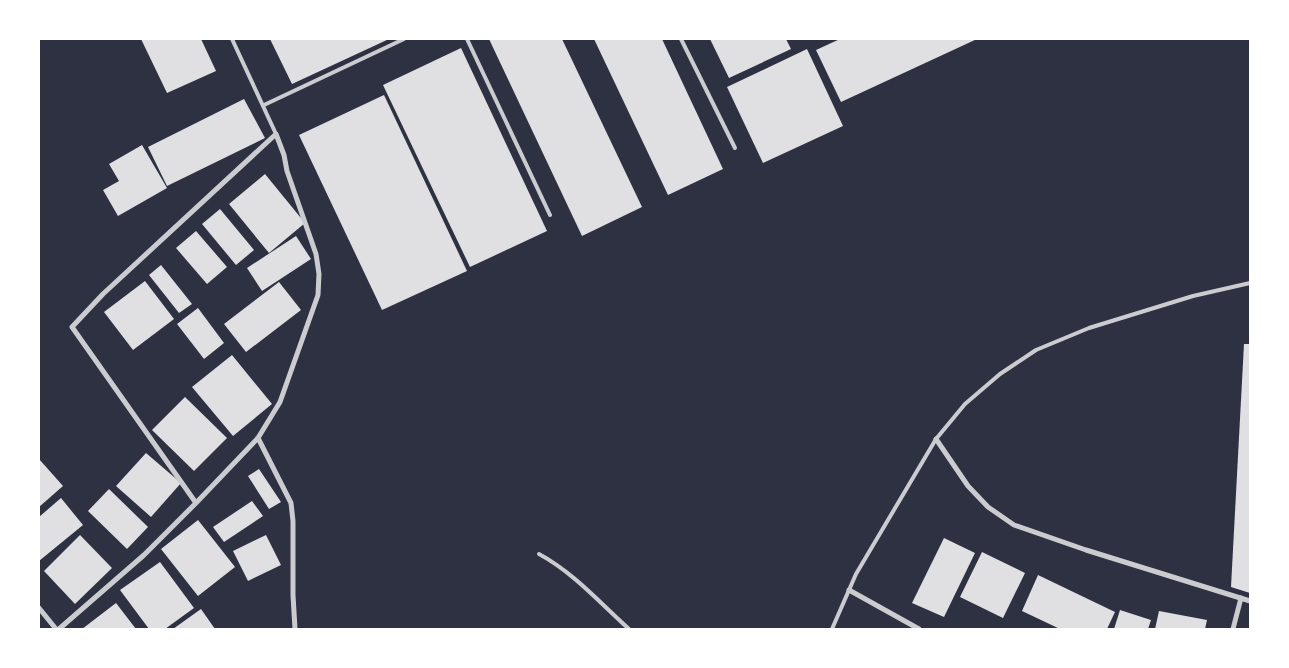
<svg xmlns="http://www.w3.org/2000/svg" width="1289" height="668" font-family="Commissioner,sans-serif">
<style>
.building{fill:#e0e0e3}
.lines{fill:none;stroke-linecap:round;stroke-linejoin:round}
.service{stroke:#caccd0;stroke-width:4}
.minor{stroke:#caccd0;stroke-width:5}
</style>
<rect width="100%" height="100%" fill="#2d3142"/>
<g class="building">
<polygon points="141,39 201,39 216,71 167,93"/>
<polygon points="270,39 389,39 292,84"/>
<polygon points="489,39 562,39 642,207 582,236"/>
<polygon points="594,39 662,39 723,169 668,195"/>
<polygon points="710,39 786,39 791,49 729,78"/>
<polygon points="840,39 977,39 841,102 816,50"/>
<polygon points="461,48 547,231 470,267 383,85"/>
<polygon points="807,49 843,126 763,163 727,87"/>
<polygon points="384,95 467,271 382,310 299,135"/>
<polygon points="244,99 265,138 167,186 148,147"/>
<polygon points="142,145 167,188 118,216 103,190 119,181 109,164"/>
<polygon points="265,174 305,223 269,253 229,204"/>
<polygon points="220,209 254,250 236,265 202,224"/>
<polygon points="196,231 227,267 207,284 176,248"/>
<polygon points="296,236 311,259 262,291 247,268"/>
<polygon points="161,265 192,304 179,313 149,275"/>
<polygon points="145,281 174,319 133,350 104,312"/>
<polygon points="279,282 301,310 246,352 224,324"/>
<polygon points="198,308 224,343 204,359 177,324"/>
<polygon points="1244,344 1250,344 1250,593 1231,587"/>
<polygon points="232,355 272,404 233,436 192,387"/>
<polygon points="185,397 227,438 194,471 152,430"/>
<polygon points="146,453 181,483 151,517 116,486"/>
<polygon points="39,459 63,486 39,507"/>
<polygon points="259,469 281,502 269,509 248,476"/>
<polygon points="109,489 148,527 127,549 88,511"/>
<polygon points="61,498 83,525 39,561 39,517"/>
<polygon points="252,501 263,516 224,542 213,527"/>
<polygon points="198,520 235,567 198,596 161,549"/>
<polygon points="80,535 112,568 75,604 44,571"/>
<polygon points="266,535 281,565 248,581 233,551"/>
<polygon points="944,538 975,553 944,617 912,603"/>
<polygon points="982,552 1025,573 1003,618 960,597"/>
<polygon points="160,562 194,608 165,629 149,629 120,590"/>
<polygon points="1038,575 1115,612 1107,629 1060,629 1022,611"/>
<polygon points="116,603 136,629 82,629"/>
<polygon points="201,609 215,629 173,629"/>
<polygon points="1120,610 1151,620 1148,629 1114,629"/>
<polygon points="1159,611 1207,620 1205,629 1155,629"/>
</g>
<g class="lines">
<g class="service">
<polyline points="232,39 276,134"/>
<polyline points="467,39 550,215"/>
<polyline points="681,39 735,148"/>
<polyline points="264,105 404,39"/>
<path d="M539 554C574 573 600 603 629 629"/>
<polyline points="832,629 856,574 936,439 965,404 1000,374 1036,350 1089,328 1193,296 1250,283"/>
</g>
<g class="minor">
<polyline points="258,438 291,503 293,521 293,595 295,629"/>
<polyline points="936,439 968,486 988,507 1014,525 1086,550 1250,601"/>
<polyline points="849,590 919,629"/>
<polyline points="39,608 56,629"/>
<polyline points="59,629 144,555 196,503 258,438 280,402 318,295 319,274 316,254 287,171 284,155 276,134 103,294 72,327 196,503"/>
<polyline points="1233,629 1241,598"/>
</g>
</g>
<rect width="1289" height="668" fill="none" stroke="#ffffff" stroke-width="80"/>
</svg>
